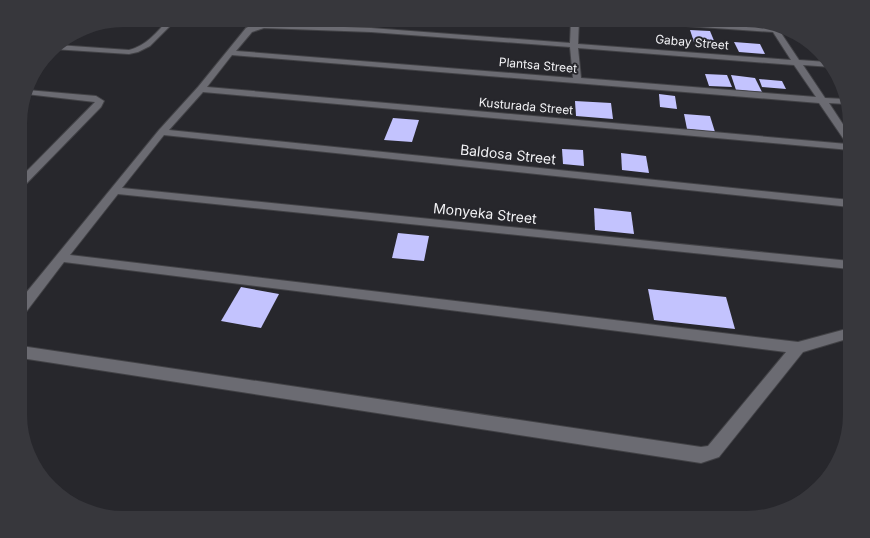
<svg xmlns="http://www.w3.org/2000/svg" width="870" height="538" font-family="Inter,sans-serif">
<style>
.building{fill:#c3c3fe}
.lines{fill:none;stroke-linecap:round;stroke-linejoin:round}
.minor-casing{stroke:#424246;stroke-width:2}
.minor{fill:#6b6b72;fill-rule:evenodd}
.labels{text-anchor:middle;dominant-baseline:central;stroke-width:4;stroke-linejoin:round;paint-order:stroke}
.far-street-label{font-size:12px;fill:#f2f2f5;stroke:#27272c}
.street-label{font-size:14px;fill:#f2f2f5;stroke:#27272c}
</style>
<rect width="100%" height="100%" fill="#27272c"/>
<g class="building">
<polygon points="690,30 710,31 715,43 694,42"/>
<polygon points="734,42 760,44 765,54 739,52"/>
<polygon points="705,74 727,75 732,87 709,86"/>
<polygon points="731,75 755,78 762,92 736,90"/>
<polygon points="759,79 782,81 786,89 762,87"/>
<polygon points="659,94 675,96 677,109 660,107"/>
<polygon points="575,101 611,103 613,119 576,116"/>
<polygon points="684,114 710,116 715,132 687,129"/>
<polygon points="393,118 419,120 412,142 384,140"/>
<polygon points="562,149 583,150 584,166 563,164"/>
<polygon points="621,153 646,156 649,173 622,170"/>
<polygon points="594,208 631,212 634,234 595,230"/>
<polygon points="398,233 429,236 424,261 392,258"/>
<polygon points="241,287 279,294 261,328 221,321"/>
<polygon points="648,289 726,297 735,329 654,320"/>
</g>
<g class="lines">
<defs>
<g id="minor">
<path d="M168 20H176L150 46 138 52 129 54 53 49 57 45 129 50C146 46 157 32 168 20Z"/>
<path d="M571 20H579L578 44 791 60 773 32 629 22 625 20H659L771 27 786 32 781 33 799 60 827 62 832 67 803 65 825 98 844 99 846 104 829 103 850 135V150L203 92 169 130 850 200V207L164 135 122 188 850 261V269L118 194 70 255 798 342 850 328V338L803 352 719 457 701 463 21 358V346L701 447 708 446 786 352 64 262 26 312 21 313V299L159 130 198 87 246 28 252 25 264 24 371 28 570 43ZM264 28 371 32 570 47 573 78 236 51 252 32ZM578 48 794 65 816 97 581 78ZM232 55 819 103 847 144 207 87Z"/>
<polygon points="27,90 96,96 104,101 101,107 25,185 21,186 21,177 95,102 26,94"/>
</g>
</defs>
<use href="#minor" class="minor-casing"/>
<use href="#minor" class="minor"/>
</g>
<g class="labels">
<g class="far-street-label">
<text transform="translate(692 42) rotate(5)">Gabay Street</text>
<text transform="translate(538 65) rotate(5)">Plantsa Street</text>
<text transform="translate(526 106) rotate(5)">Kusturada Street</text>
</g>
<g class="street-label">
<text transform="translate(508 154) rotate(6)">Baldosa Street</text>
<text transform="translate(485 213) rotate(6)">Monyeka Street</text>
</g>
</g>
<path d="M0 0H870V538H0ZM124 27H746A97 97 0 0 1 843 124V414A97 97 0 0 1 746 511H124A97 97 0 0 1 27 414V124A97 97 0 0 1 124 27Z" fill="#37373c" fill-rule="evenodd"/>
</svg>
